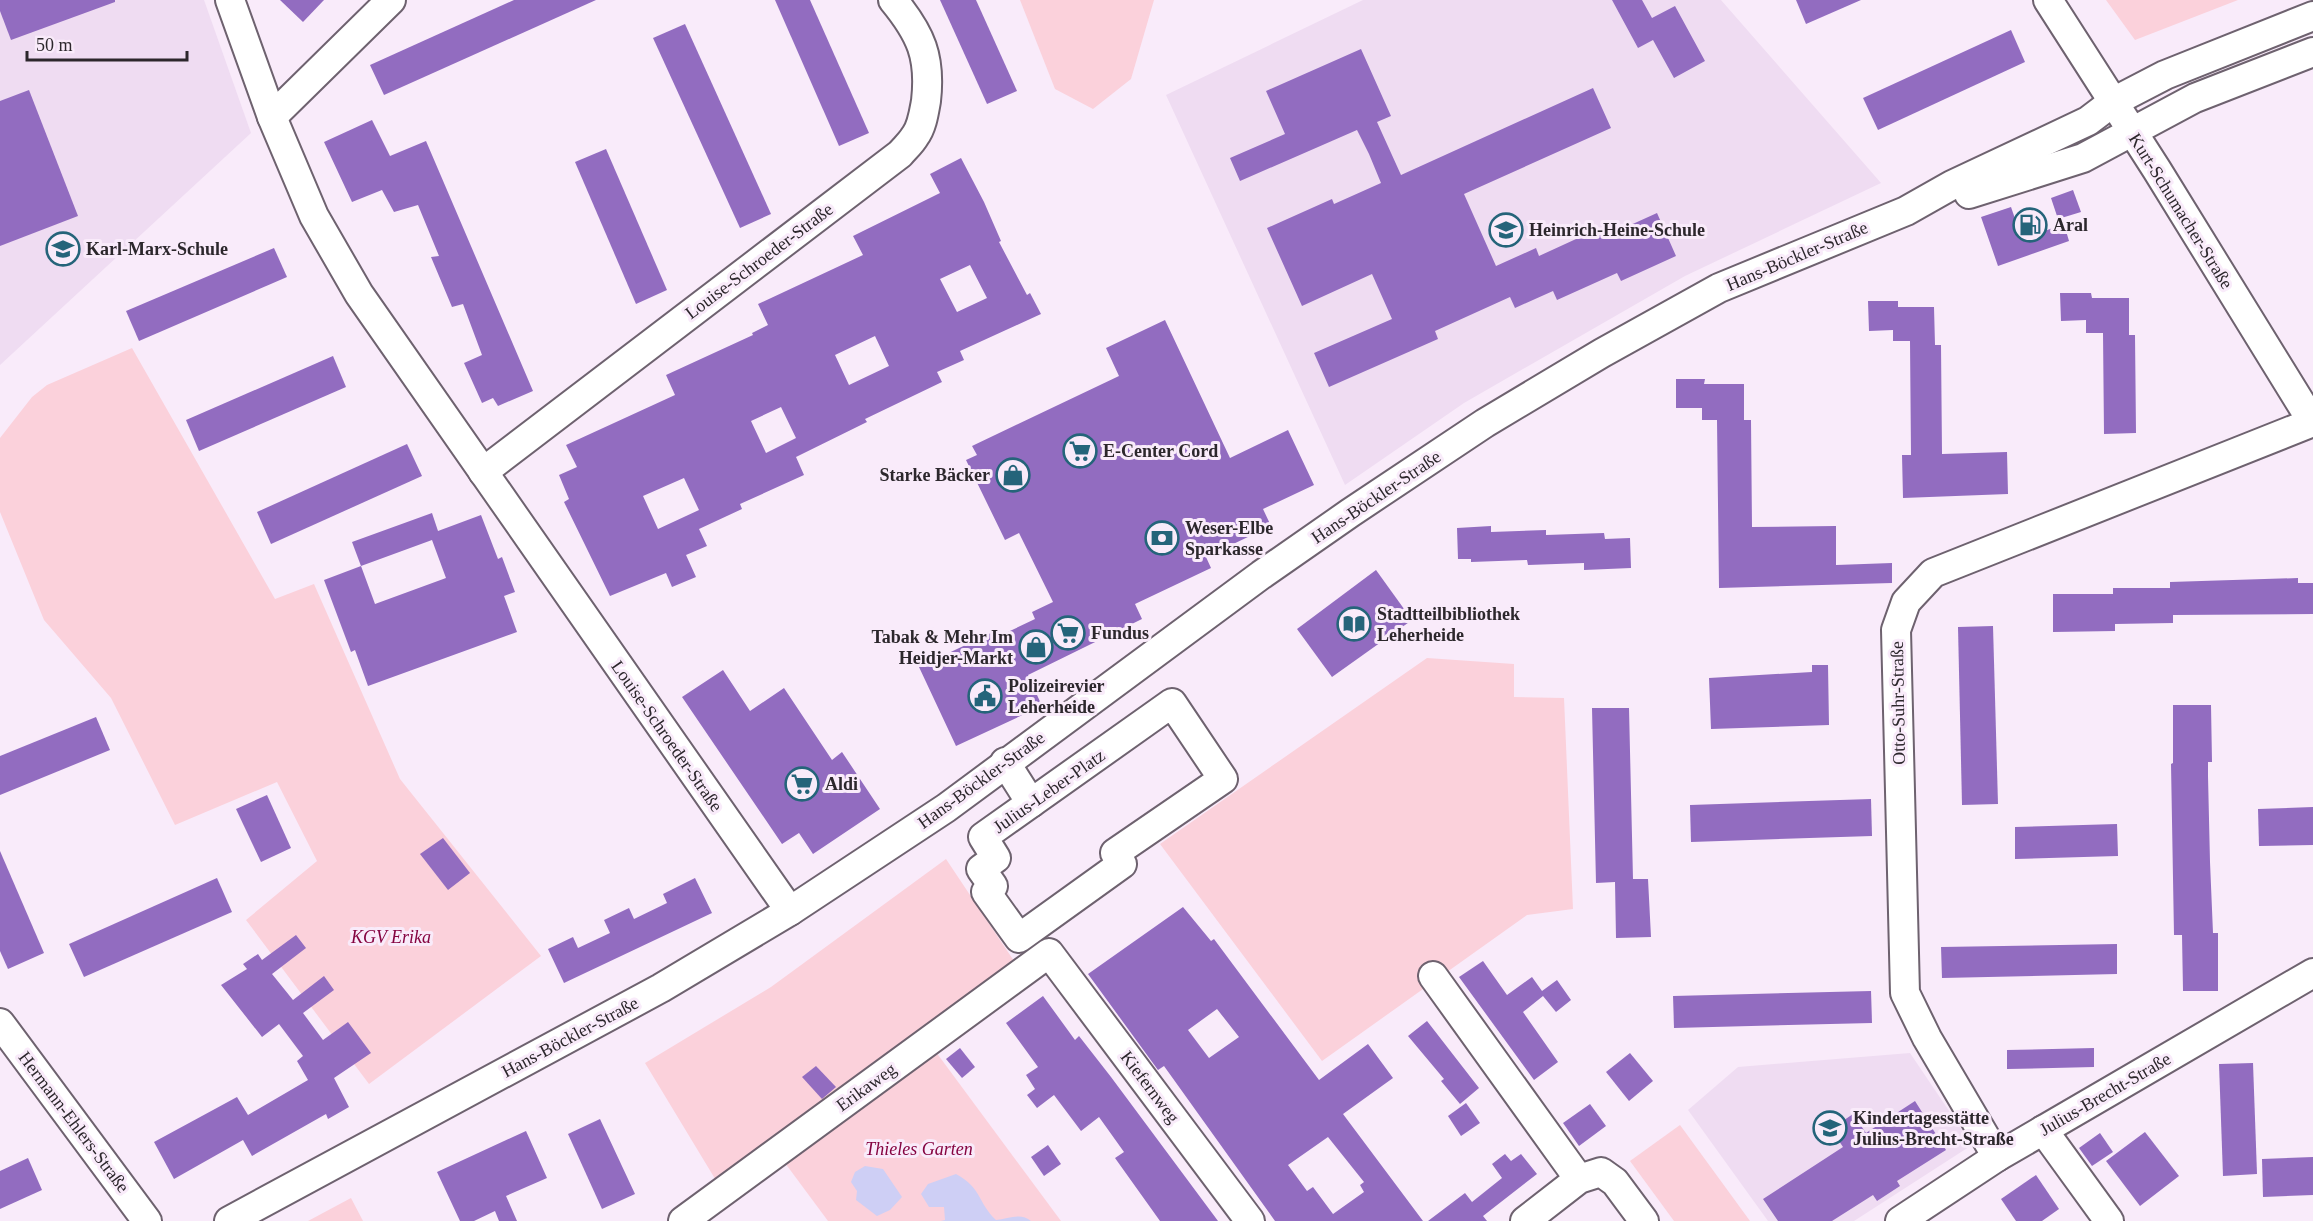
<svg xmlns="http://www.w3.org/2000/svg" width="2313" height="1221" font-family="'Times New Roman',serif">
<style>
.built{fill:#efdcf2}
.green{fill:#fbd1db}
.water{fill:#cecff5}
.building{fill:#926cc0;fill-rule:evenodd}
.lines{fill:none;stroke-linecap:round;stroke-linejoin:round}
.minor-casing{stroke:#6e626f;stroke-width:32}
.minor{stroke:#fff;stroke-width:28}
.labels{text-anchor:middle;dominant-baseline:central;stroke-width:6;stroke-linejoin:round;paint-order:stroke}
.street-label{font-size:18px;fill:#2c272c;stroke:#f9ebfa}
.poi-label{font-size:18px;font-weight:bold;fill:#2c272c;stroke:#f9ebfa;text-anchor:start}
.park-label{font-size:18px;font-style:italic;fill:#850441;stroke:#f9ebfa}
</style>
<rect width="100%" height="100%" fill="#f9ebfa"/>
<g class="built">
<polygon points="0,0 204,0 251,133 0,365"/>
<polygon points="1363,0 1721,0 1881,183 1685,276 1464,403 1345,485 1166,95"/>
<polygon points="1910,1053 1972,1145 1854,1221 1768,1221 1688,1110 1738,1067"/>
</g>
<g class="green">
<polygon points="1020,0 1154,0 1131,79 1093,109 1055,89"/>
<polygon points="2106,0 2238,0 2135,40"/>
<polygon points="132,348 275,599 314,584 400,779 541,956 369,1084 246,920 317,861 277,782 175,825 111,698 44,620 0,512 0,438 32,397 47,385"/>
<polygon points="1427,658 1514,664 1514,697 1564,698 1573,909 1527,915 1322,1061 1160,844"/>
<polygon points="946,859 1018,967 720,1187 645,1063 771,987"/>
<polygon points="933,1048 1061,1221 828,1221 785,1163"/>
<polygon points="1680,1125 1750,1221 1674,1221 1630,1161"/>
<polygon points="351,1198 363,1221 308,1221"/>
</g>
<g class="water">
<polygon points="865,1166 883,1169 902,1197 890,1210 877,1216 856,1200 857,1191 851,1182 855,1172"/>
<path d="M956 1174C983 1189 977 1202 996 1220 1008 1219 1021 1212 1031 1221H941L945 1220 944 1207H929L921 1194 928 1184Z"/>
</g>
<g class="building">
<polygon points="0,0 115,0 115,2 11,40 0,11"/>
<polygon points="280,0 324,0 303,22"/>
<polygon points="514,0 596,0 384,95 370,65"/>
<polygon points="775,0 810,0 869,133 839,146"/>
<polygon points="940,0 976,0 1017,91 987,104"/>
<polygon points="1612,0 1642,0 1652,18 1675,6 1705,61 1674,78 1653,40 1638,48"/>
<polygon points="1796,0 1861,0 1806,24"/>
<polygon points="685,24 771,214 740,228 653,38"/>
<polygon points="2011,30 2025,62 1878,130 1863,98"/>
<polygon points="1361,49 1391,116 1377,122 1401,175 1593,88 1611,128 1464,194 1496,266 1536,248 1539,256 1600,228 1604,237 1657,213 1676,256 1621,281 1617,273 1557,300 1553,291 1515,308 1510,297 1435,331 1438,339 1329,387 1314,353 1392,319 1372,274 1302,306 1267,228 1332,199 1334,204 1381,183 1369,154 1357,130 1240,181 1230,158 1285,134 1266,91"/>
<polygon points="29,90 78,216 0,246 0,101"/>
<polygon points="372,120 390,156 426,141 533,391 498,406 493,398 482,403 464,363 482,355 463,304 452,307 431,257 439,256 418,205 394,212 382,190 352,202 324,142"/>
<polygon points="606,149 667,290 636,304 575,162"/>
<path d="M961 158 984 202 1001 241 999 242 1027 295 1030 293 1041 314 960 351 964 360 937 372 942 382 865 419 867 422 796 457 804 475 740 504 742 509 699 529 707 546 686 555 696 577 672 587 666 573 610 596 564 502 569 499 559 475 577 467 566 445 675 395 666 375 753 335 752 333 768 325 758 304 863 255 853 236 940 193 930 174ZM970 265 987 298 957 312 940 279ZM875 336 889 366 849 385 835 355ZM781 407 796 438 766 453 751 421ZM684 478 699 510 658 529 643 496Z"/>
<polygon points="2073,190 2081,212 2058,219 2051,198"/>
<polygon points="2011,207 2022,239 2064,224 2069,241 1998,266 1981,217"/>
<polygon points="274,248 287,277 139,341 126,311"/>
<polygon points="2060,293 2091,293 2092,298 2129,298 2129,335 2135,335 2136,433 2104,434 2103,333 2086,333 2086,320 2061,321"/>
<polygon points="1868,301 1898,301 1898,307 1934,307 1935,345 1941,345 1942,454 2007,452 2008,494 1903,498 1902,455 1911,455 1910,341 1893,341 1893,330 1869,331"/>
<polygon points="1165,320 1230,458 1288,430 1314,485 1263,509 1271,526 1206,557 1211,568 1135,604 1142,619 1028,675 1042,706 956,746 919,667 993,632 995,638 1012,630 1035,619 1032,612 1053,602 1019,533 1005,540 966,460 977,455 972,446 1119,376 1106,348"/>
<polygon points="333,356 346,387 199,451 186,420"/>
<polygon points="1676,379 1705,379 1704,384 1744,384 1744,420 1751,420 1752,527 1836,526 1836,565 1892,563 1892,583 1719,588 1717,420 1702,420 1702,408 1676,408"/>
<polygon points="407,444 422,476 271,544 257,512"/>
<path d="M432 513 438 531 481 515 498 559 502 557 515 592 504 596 517 632 368 686 355 650 351 652 324 580 361 566 352 542ZM432 540 446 578 375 604 361 566Z"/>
<polygon points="1491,526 1491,532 1546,530 1546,535 1604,533 1605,539 1630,538 1631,568 1584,570 1584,563 1528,565 1527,560 1471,562 1471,559 1458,559 1457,528"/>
<polygon points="1376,570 1412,620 1332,677 1297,629"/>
<polygon points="2298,578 2298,583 2313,583 2313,614 2173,615 2173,623 2115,624 2115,631 2053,632 2053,594 2113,594 2113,588 2170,588 2170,582"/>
<polygon points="1993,626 1998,804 1962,805 1958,627"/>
<polygon points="1812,665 1828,665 1829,725 1711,729 1709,678 1812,672"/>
<polygon points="723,670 750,711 784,688 832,760 842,752 880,809 813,854 799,833 782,844 682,697"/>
<polygon points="2173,705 2211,705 2212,762 2208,762 2208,776 2210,862 2213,933 2218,933 2218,991 2183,991 2182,935 2174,935 2171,764 2173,763"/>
<polygon points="1592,708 1629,708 1633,879 1648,879 1651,937 1616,938 1615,882 1596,883"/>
<polygon points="96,717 110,750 0,795 0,756"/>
<polygon points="267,795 291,848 261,862 236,809"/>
<polygon points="1871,799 1872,836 1691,842 1690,805"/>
<polygon points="2313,807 2313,845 2259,846 2258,809"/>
<polygon points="2117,824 2118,856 2015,859 2015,827"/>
<polygon points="443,838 470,873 448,890 420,854"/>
<polygon points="0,851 44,953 8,969 0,951"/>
<polygon points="217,878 232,912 84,977 69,944"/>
<polygon points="695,878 712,913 564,983 548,949 573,937 578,948 610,933 604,920 629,908 634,919 667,903 663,894"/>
<path d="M1183 907 1211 941 1214 939 1319 1080 1368 1044 1393 1078 1343 1114 1423 1221H1275L1164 1066 1158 1070 1088 974ZM1217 1009 1239 1037 1209 1058 1188 1030ZM1328 1137 1364 1182 1360 1185 1364 1192 1333 1214 1313 1187 1307 1191 1288 1165Z"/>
<polygon points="296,935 306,948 272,974 293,1000 324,976 334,990 303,1013 323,1040 348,1022 371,1053 334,1078 349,1107 328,1119 326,1114 252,1156 243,1140 174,1179 154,1142 237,1097 248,1115 308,1080 297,1061 303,1056 279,1024 262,1037 221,985 247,969 243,964 258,954 262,960"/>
<polygon points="2117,944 2117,974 1942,978 1941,947"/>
<polygon points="1483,961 1507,995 1532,977 1542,991 1557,980 1571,1000 1556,1012 1543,996 1523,1012 1558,1062 1534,1080 1459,977"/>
<polygon points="1871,991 1872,1023 1674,1028 1673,996"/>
<polygon points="1043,996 1075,1040 1079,1036 1111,1077 1218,1221 1160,1221 1115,1158 1124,1152 1099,1117 1081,1131 1054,1095 1037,1108 1027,1095 1035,1089 1026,1075 1038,1067 1006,1023"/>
<polygon points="1427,1021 1479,1088 1460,1104 1441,1081 1444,1079 1408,1036"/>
<polygon points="960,1048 975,1067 962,1078 946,1059"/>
<polygon points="2094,1048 2094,1067 2007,1069 2007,1050"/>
<polygon points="1630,1053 1653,1081 1629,1101 1606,1072"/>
<polygon points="2253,1063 2257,1174 2223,1176 2219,1064"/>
<polygon points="816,1066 836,1087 822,1099 802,1077"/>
<polygon points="1915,1101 1946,1150 1897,1181 1900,1186 1877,1201 1873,1195 1832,1221 1778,1221 1763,1199 1843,1147 1831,1129 1853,1114 1866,1133"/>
<polygon points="1466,1103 1480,1123 1461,1136 1448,1116"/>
<polygon points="1590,1104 1606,1126 1579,1146 1563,1123"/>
<polygon points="600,1119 635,1194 602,1209 568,1134"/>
<polygon points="526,1131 547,1178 506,1196 517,1221 499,1221 495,1211 474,1221 460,1221 437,1172"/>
<polygon points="2145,1132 2179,1176 2140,1206 2106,1161"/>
<polygon points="2100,1133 2113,1152 2092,1166 2079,1148"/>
<polygon points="1048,1145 1061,1164 1044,1176 1031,1157"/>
<polygon points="1505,1154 1511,1161 1521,1154 1537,1174 1483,1216 1487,1221 1428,1221 1465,1193 1472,1202 1502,1178 1492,1164"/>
<polygon points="2313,1157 2313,1195 2263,1197 2262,1159"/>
<polygon points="28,1158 42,1190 0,1209 0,1171"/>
<polygon points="2036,1175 2059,1209 2042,1221 2016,1221 2001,1199"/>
</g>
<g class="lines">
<defs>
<g id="minor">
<polyline points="230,0 272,117 314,216 359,294 790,911"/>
<polyline points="2048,0 2157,170 2313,423"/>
<polyline points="272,117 391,0"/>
<polyline points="1969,194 2083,158 2195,98 2313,52"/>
<path d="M483 472 900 154C905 148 911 143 915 136 922 127 924 112 926 101 931 57 921 34 893 0"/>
<polygon points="1172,703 1223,779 1115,853 1122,864 1019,938 986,892 993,886 981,869 996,858 983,837"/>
<polyline points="1005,762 1031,803"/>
<polyline points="1433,976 1579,1179"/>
<polyline points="0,1023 147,1221"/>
<polyline points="2043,1130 2109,1221"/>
<polyline points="1997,1157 1927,1038 1905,993 1896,630 1906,602 1933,573 2313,422"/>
<polyline points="229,1221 661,988 790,911 946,808 1261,575 1350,513 1485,423 1602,353 1719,288 1906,211 1952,185 2088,121 2113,102 2165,75 2313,16"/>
<polyline points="683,1221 1049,953 1250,1221"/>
<polyline points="1525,1221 1579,1179 1601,1172 1615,1182 1644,1221"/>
<polyline points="1900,1221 1997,1157 2313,973"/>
</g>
</defs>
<use href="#minor" class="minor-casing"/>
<use href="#minor" class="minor"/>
</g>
<defs>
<symbol id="fuel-ring" viewBox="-11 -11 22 22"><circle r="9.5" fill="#f9ebfa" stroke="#25647a" stroke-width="1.5"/><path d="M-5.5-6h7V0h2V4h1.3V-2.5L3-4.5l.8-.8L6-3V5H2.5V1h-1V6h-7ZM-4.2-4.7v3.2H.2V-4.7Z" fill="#25647a"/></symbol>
<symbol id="school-ring" viewBox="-11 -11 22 22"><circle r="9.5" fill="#f9ebfa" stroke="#25647a" stroke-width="1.5"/><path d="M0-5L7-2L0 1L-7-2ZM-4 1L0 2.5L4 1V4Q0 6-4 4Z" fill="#25647a"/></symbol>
<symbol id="supermarket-ring" viewBox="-11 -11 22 22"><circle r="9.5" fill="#f9ebfa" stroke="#25647a" stroke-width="1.5"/><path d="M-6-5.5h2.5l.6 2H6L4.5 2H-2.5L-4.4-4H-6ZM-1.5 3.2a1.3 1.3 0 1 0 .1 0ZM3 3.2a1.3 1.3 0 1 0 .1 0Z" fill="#25647a"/></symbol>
<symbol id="shop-ring" viewBox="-11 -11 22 22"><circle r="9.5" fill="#f9ebfa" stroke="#25647a" stroke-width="1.5"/><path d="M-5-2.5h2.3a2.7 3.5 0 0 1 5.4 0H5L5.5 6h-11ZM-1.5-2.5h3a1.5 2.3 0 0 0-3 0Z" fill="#25647a"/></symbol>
<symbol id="bank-ring" viewBox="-11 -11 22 22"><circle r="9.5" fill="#f9ebfa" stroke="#25647a" stroke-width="1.5"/><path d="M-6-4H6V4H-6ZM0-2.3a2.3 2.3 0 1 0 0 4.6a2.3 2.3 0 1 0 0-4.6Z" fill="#25647a"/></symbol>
<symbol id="library-ring" viewBox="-11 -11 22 22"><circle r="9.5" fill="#f9ebfa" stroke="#25647a" stroke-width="1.5"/><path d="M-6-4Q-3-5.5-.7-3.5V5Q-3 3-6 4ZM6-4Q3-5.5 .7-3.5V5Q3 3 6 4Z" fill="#25647a"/></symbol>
<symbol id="civic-ring" viewBox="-11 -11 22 22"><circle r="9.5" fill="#f9ebfa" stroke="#25647a" stroke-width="1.5"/><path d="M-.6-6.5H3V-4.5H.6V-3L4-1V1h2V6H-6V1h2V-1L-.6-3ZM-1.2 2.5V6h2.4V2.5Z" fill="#25647a"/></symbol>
</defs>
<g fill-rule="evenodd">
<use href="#fuel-ring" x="2011" y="206" width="38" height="38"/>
<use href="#school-ring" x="1487" y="211" width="38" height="38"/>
<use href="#school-ring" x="44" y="230" width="38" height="38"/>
<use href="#supermarket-ring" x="1061" y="432" width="38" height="38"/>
<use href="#shop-ring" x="994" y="456" width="38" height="38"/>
<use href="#bank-ring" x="1143" y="519" width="38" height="38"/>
<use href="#library-ring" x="1335" y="605" width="38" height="38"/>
<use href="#supermarket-ring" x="1049" y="614" width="38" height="38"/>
<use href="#shop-ring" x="1017" y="628" width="38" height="38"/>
<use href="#civic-ring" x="966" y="677" width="38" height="38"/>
<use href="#supermarket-ring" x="783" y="765" width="38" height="38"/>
<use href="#school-ring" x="1811" y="1109" width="38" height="38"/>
</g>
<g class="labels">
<g class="street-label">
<text transform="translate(2181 211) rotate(58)">Kurt-Schumacher-Straße</text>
<text transform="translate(1797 256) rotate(-23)">Hans-Böckler-Straße</text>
<text transform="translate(759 261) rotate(-37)">Louise-Schroeder-Straße</text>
<text transform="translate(1376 497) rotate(-34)">Hans-Böckler-Straße</text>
<text transform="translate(1898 703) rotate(-91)">Otto-Suhr-Straße</text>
<text transform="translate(667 736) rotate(55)">Louise-Schroeder-Straße</text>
<text transform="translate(981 780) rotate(-36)">Hans-Böckler-Straße</text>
<text transform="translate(1049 791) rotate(-35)">Julius-Leber-Platz</text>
<text transform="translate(570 1037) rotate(-28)">Hans-Böckler-Straße</text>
<text transform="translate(866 1087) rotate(-36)">Erikaweg</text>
<text transform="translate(1150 1087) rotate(53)">Kiefernweg</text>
<text transform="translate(2105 1094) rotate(-30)">Julius-Brecht-Straße</text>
<text transform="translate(74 1122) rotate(53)">Hermann-Ehlers-Straße</text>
</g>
<g class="poi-label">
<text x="2053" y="225">Aral</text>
<text x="1529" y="230">Heinrich-Heine-Schule</text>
<text x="86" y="249">Karl-Marx-Schule</text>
<text x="1103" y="451">E-Center Cord</text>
<text x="990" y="475" text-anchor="end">Starke Bäcker</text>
<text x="1185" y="528">Weser-Elbe<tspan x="1185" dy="21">Sparkasse</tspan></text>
<text x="1377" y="614">Stadtteilbibliothek<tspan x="1377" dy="21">Leherheide</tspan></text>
<text x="1091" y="633">Fundus</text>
<text x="1013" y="637" text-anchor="end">Tabak &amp; Mehr Im<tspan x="1013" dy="21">Heidjer-Markt</tspan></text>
<text x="1008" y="686">Polizeirevier<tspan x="1008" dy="21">Leherheide</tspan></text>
<text x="825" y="784">Aldi</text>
<text x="1853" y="1118">Kindertagesstätte<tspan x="1853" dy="21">Julius-Brecht-Straße</tspan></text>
</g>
<g class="park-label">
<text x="391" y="937">KGV Erika</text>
<text x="919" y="1149">Thieles Garten</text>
</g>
</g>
<path d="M27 51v9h160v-9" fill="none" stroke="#2c272c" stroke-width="3"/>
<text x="36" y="51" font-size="18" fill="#2c272c" stroke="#f9ebfa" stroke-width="4.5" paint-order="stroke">50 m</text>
</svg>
